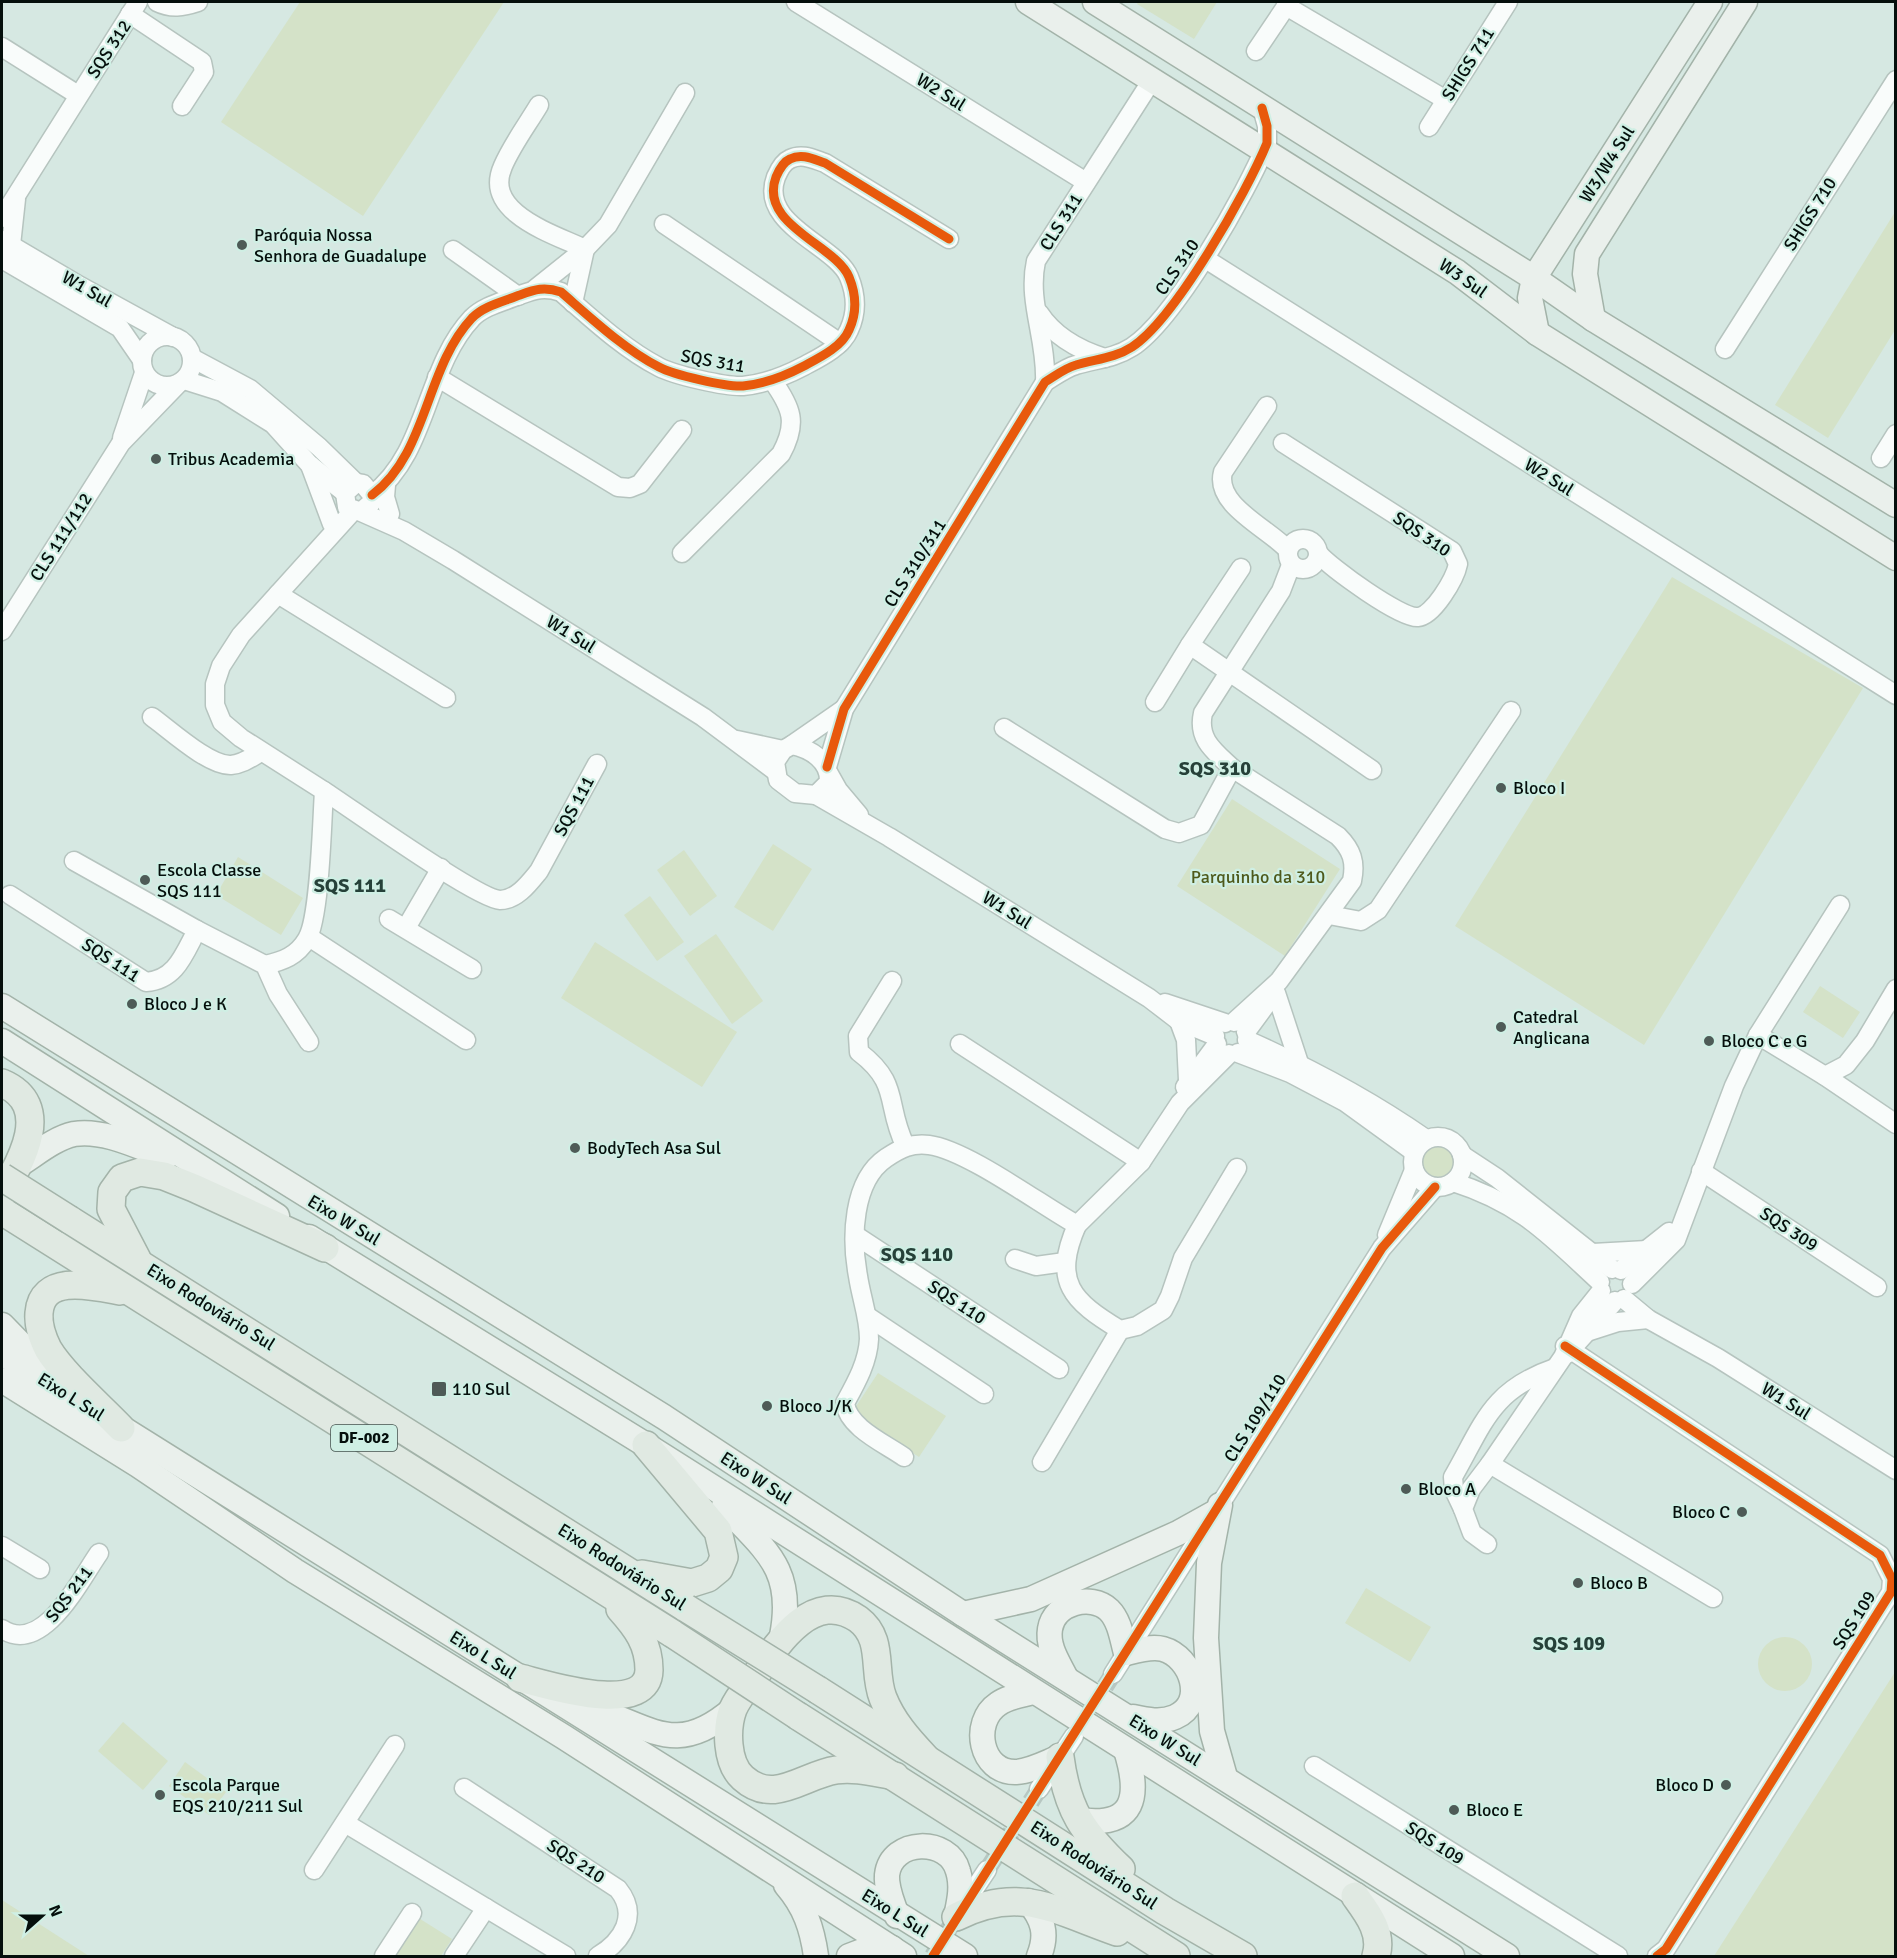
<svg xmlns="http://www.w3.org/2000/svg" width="1897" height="1958" font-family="Signika,sans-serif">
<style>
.green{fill:#d4e2c8}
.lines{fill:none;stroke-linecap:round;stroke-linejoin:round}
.minor-tunnel{stroke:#b7c7c2;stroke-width:18;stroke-dasharray:18 9;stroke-linecap:butt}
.minor-casing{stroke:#b6c4bf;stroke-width:21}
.major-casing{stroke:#a3b3a9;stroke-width:27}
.highway-casing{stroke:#a3b3a9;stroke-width:30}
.minor{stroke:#f9fcfb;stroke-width:18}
.major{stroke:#eaf0ec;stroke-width:24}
.highway{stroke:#e0e9e2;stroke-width:27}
.highway-bridge-casing{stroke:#a3b3a9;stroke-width:30;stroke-linecap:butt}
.highway-bridge{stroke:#e0e9e2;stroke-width:27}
.cycleway-casing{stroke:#cfefe4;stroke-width:13}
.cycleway{stroke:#e8590c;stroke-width:9}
.poi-dot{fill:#4e5b57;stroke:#cfefe4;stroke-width:2}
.labels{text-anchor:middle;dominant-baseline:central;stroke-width:4.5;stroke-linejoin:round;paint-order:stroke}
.shield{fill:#cfefe4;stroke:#42524d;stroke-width:1.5}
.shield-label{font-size:16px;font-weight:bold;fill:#050f0c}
.street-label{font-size:18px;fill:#050f0c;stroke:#cfefe4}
.poi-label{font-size:18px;fill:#050f0c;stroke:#cfefe4;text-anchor:start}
.park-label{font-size:18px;fill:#4e591b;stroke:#cfefe4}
.neighbourhood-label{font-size:20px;font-weight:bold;fill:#264139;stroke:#cfefe4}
</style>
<rect width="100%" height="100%" fill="#d6e8e2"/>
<g class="green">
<polygon points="300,2 504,2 363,216 221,122"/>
<polygon points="1138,2 1217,2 1194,39 1137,4"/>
<polygon points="1895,212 1895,330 1828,438 1775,405"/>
<polygon points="1672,577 1863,688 1644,1045 1455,926"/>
<polygon points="1232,799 1340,869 1285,956 1177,886"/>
<polygon points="773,844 812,869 773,931 734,907"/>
<polygon points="684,850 717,896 690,916 657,870"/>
<polygon points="238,857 303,898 281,935 216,895"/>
<polygon points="650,896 684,942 657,961 624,915"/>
<polygon points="716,934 763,1001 732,1024 684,956"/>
<polygon points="595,942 737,1032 702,1087 561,998"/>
<polygon points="1820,986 1860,1012 1843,1038 1803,1012"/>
<circle cx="1437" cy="1161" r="21"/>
<polygon points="878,1373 946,1416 919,1457 851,1414"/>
<polygon points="1366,1588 1431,1627 1410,1662 1345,1623"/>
<circle cx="1785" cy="1664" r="27"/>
<polygon points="1895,1672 1895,1956 1714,1956"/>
<polygon points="123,1722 168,1761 143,1790 98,1751"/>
<polygon points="185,1762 226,1792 209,1815 169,1786"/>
<polygon points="2,1900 89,1956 2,1956"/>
<polygon points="417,1917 452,1939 441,1956 391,1956"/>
</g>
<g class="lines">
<g class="minor-tunnel">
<polyline points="1076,1732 1113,1674"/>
<polyline points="987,1870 1039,1789"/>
<polyline points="933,1956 950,1927"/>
</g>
<defs>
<g id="minor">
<path d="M157 2C171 9 183 7 198 2"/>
<polyline points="796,2 1086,182"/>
<polyline points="1286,6 1446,100"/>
<polyline points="130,14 202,62 204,72 182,106"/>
<polyline points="2,47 78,95"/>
<polyline points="1256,51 1289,2"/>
<path d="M539 105C527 125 512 145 503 166 482 213 554 234 585 249"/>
<polyline points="1429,127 1508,2"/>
<polyline points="2,218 138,2"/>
<polyline points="664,224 840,343"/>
<polyline points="2,240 80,286 173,337"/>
<polyline points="11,245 16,199"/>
<polyline points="453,250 518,296"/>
<polyline points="1204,258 1896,695"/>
<polyline points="2,259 120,328 142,360"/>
<polyline points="535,289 585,249 608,225 685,93"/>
<polyline points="573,303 585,249"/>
<path d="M1039 313C1054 336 1079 350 1105 358"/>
<circle cx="167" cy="361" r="25"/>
<polyline points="1725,349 1896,80"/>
<polyline points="192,358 250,389 319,447 356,483"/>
<polyline points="437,377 618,487 630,488 640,484 682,430"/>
<polyline points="184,380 222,392 273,424 309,464 345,493"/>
<path d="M1045 382C1047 339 1027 302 1036 261L1152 80"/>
<path d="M1267 406 1223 472C1214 505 1268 528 1288 550"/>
<polyline points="122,438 144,373"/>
<path d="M1283 443 1452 551 1458 564C1455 579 1433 616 1418 617 1401 619 1331 568 1319 554"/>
<polyline points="1881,458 1896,434"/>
<polyline points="310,465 332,524"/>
<polyline points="386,485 385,497 390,514"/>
<path d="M372 495C428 453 425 368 472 318 484 306 502 302 517 296 534 290 543 286 561 292 591 318 624 349 659 367 674 375 726 387 743 386 764 384 785 376 804 366 819 358 842 347 849 330 857 313 856 294 849 277 836 245 758 225 776 177 779 170 783 162 790 159 802 153 813 159 825 163L949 239"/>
<polyline points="361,512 372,502 372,495 363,484 356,483 345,493 347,507 361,512 404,531 453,560 703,717 774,770"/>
<circle cx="1303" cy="554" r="15"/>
<path d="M682 553 781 454C798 423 792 408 772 380"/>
<polyline points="1241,568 1190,645 1372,770"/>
<polyline points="278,594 446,698"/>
<polyline points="2,631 121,443 178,384"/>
<polyline points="1155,702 1190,645"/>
<path d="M152 717C170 730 209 766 231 765 243 764 252 757 261 752"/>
<path d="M1004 728 1165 829 1179 833 1201 825 1232 768 1338 836C1352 850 1356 862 1352 881L1279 981 1234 1022"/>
<polyline points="737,740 783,750"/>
<path d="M792 745C811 749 830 761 829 782L816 795 795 793 778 780 775 762 783 750Z"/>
<polyline points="792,745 844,709"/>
<path d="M827 767 844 709 1045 382C1055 376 1065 368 1076 365 1096 359 1115 358 1132 347 1175 319 1247 192 1267 143V126L1262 108"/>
<path d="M1232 768C1214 751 1197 739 1203 713L1281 591 1291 565"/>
<polyline points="829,774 838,790 859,815"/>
<path d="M324 791C352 809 477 899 500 900 517 900 530 882 539 871L597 764"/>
<polyline points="816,795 889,837 1149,998 1179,1021 1215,1036"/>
<path d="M10 895 146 982C176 980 184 954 197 930L74 861"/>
<polyline points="1329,915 1361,921 1378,910 1511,711"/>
<polyline points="389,919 472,969"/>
<polyline points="406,928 441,868"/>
<polyline points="197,930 265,965 278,994 309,1042"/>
<polyline points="309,937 466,1040"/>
<path d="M265 965C283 961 297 956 307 939 320 918 322 820 324 791L241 738 222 722 215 705V684L221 666 241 635 353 511"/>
<path d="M892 981 858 1036 859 1052C901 1084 885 1104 905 1145"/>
<polyline points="1276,993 1299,1063"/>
<polyline points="1165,1003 1225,1023"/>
<polyline points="1179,1021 1186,1040 1188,1080"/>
<polyline points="1246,1032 1271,998"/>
<polyline points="1758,1035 1825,1076 1896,1124"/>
<path d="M1247 1040C1310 1068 1370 1100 1426 1139"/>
<polyline points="960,1044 1141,1162"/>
<polyline points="1238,1053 1290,1073 1345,1102 1414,1152"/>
<polyline points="1825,1076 1846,1065 1865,1041 1896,989"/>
<polyline points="1185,1087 1217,1044"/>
<circle cx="1438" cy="1162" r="25"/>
<polyline points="1462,1155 1497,1178 1612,1269"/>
<polyline points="1701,1171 1877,1287"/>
<path d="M1453 1182C1522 1204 1549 1235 1600 1282"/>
<path d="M1077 1225C1052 1282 1072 1301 1120 1330L1137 1326 1163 1310 1170 1296 1183 1258 1237 1168"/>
<polyline points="855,1235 1059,1369"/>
<polyline points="1387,1235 1414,1170"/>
<polyline points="1593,1253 1647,1250"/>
<polyline points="1015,1259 1036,1266 1065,1262"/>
<polyline points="1621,1270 1669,1232"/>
<polyline points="1632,1284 1676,1240 1734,1086 1758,1035 1840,905"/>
<polyline points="1601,1291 1581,1316 1563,1357 1490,1464 1713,1598"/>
<polyline points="1624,1299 1648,1319 1718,1358 1896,1470"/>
<polyline points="867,1316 984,1394"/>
<polyline points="1590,1331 1618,1322 1648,1319"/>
<polyline points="1565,1346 1880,1555 1892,1579 1891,1592 1666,1949 1657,1956"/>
<polyline points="1567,1354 1615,1301"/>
<path d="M904 1457C886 1444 848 1428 845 1403 856 1383 868 1362 869 1339 869 1317 861 1297 858 1276 851 1239 852 1181 886 1158 901 1148 911 1143 929 1145 967 1150 1041 1205 1077 1225L1141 1162 1180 1103 1229 1054"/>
<polyline points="1042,1462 1120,1330"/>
<path d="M1463 1509 1454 1490 1453 1477C1484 1423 1491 1390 1555 1368"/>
<polyline points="1487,1544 1472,1533 1463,1509 1471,1489 1490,1464"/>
<polyline points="2,1546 40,1569"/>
<path d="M2 1629C43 1656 80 1580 99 1553"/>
<polyline points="1113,1674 1382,1248 1435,1187"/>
<polyline points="1314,1766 1618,1956"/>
<path d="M464 1788 618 1889C639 1915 623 1941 598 1956"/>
<polyline points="1039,1789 1074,1736"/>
<polyline points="345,1823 486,1908 454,1956"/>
<polyline points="314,1870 395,1745"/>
<polyline points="486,1908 566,1956"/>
<polyline points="959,1912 987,1870"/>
<polyline points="384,1956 412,1913"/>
</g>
<g id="major">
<polyline points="1028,2 1457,272 1537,333 1896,558"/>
<polyline points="1095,2 1534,278 1593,319 1896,505"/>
<polyline points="1593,319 1585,274 1587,254 1745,2"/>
<polyline points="1537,333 1530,298 1534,278 1710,2"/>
<polyline points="2,1006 664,1417 963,1614 1507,1956"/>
<polyline points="2,1041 277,1216"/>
<path d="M20 1164C36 1154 55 1138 74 1134 103 1129 139 1147 166 1157"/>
<polyline points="309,1237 646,1445 1452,1956"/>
<polyline points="2,1325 46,1370"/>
<polyline points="2,1353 965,1956"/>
<polyline points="2,1380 138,1465 295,1571 564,1737 904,1956"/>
<polyline points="1220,1505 1209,1563 1206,1638 1212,1731 1225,1777"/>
<path d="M724 1506C766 1551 795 1569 782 1636"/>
<polyline points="963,1614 1031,1599 1178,1533 1214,1513"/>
<path d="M1065 1676C1058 1662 1047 1646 1050 1629 1054 1603 1091 1593 1109 1610 1120 1621 1122 1639 1126 1653 1138 1650 1152 1646 1163 1649 1192 1657 1207 1703 1175 1717 1161 1723 1147 1720 1133 1717"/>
<path d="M1033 1692C1022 1695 1007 1697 998 1704 971 1722 980 1773 1016 1772 1031 1771 1045 1763 1060 1757"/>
<path d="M581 1706C647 1721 671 1762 733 1709"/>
<path d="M1079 1820C1136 1828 1140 1796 1126 1750"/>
<path d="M786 1885C805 1907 812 1928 816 1956"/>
<path d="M1028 1901C1043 1919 1048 1934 1039 1956"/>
<path d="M897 1916C893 1903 886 1889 887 1875 891 1838 949 1837 958 1871 963 1887 959 1902 956 1917"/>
<polyline points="849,1956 870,1948 892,1948"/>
</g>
<g id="highway">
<path d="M2 1083C54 1105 21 1162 2 1194"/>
<polyline points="2,1211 673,1634"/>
<polyline points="70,1220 686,1608"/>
<polyline points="137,1259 111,1209 112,1192 122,1178 140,1172 164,1176 194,1188 325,1248"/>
<path d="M120 1291C93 1286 42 1273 39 1313 38 1325 43 1339 48 1349 63 1374 100 1406 121 1428"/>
<polyline points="642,1574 692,1583 708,1578 719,1569 724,1557 718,1531 646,1445"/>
<path d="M520 1678C545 1684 648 1718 649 1670 649 1644 637 1628 620 1609"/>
<polyline points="818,1690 1165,1911 1243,1956"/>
<polyline points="798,1716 1176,1956"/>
<path d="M1060 1757C1067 1810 1083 1833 1121 1869"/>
<path d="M895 1776C876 1773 855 1767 836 1770 803 1775 774 1806 743 1778 726 1763 726 1728 733 1709 738 1697 749 1685 756 1675 777 1644 813 1588 858 1619 885 1639 872 1671 883 1698 892 1721 908 1739 925 1757"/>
<path d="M1355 1896C1368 1914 1383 1933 1376 1956"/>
<path d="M956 1917C1020 1885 1054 1910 1117 1932"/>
</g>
</defs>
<use href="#minor" class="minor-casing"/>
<use href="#major" class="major-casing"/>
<use href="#highway" class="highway-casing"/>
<use href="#minor" class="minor"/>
<use href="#major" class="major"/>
<use href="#highway" class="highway"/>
<defs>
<g id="highway-bridge">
<polyline points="2,1177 70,1220"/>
<polyline points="686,1608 818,1690"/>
<polyline points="673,1634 798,1716"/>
</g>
</defs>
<use href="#highway-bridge" class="highway-bridge-casing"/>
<use href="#highway-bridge" class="highway-bridge"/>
<defs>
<g id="cycleway">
<path d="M372 495C428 453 425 368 472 318 484 306 502 302 517 296 534 290 543 286 561 292 591 318 624 349 659 367 674 375 726 387 743 386 764 384 785 376 804 366 819 358 842 347 849 330 857 313 856 294 849 277 836 245 758 225 776 177 779 170 783 162 790 159 802 153 813 159 825 163L949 239"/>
<path d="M827 767 844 709 1045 382C1055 376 1065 368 1076 365 1096 359 1115 358 1132 347 1175 319 1247 192 1267 143V126L1262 108"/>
<polyline points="1565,1346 1880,1555 1892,1579 1891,1592 1666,1949 1657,1956"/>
<polyline points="933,1956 1382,1248 1435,1187"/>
</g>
</defs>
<use href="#cycleway" class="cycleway-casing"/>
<use href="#cycleway" class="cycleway"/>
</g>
<g class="poi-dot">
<circle cx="242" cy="245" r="6"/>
<circle cx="156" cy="459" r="6"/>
<circle cx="1501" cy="788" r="6"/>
<circle cx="145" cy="880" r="6"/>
<circle cx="132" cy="1004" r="6"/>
<circle cx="1501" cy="1027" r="6"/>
<circle cx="1709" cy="1041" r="6"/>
<circle cx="575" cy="1148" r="6"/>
<rect x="431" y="1381" width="16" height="16" rx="3"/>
<circle cx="767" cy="1406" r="6"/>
<circle cx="1406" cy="1489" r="6"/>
<circle cx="1742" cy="1512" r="6"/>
<circle cx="1578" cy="1583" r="6"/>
<circle cx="1726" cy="1785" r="6"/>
<circle cx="160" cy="1795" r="6"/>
<circle cx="1454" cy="1810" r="6"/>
</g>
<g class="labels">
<rect class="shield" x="331" y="1425" width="66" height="26" rx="4.5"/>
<g class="shield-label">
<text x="364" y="1438">DF-002</text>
</g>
<g class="street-label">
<text transform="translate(109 49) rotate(-57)">SQS 312</text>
<text transform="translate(1468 64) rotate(-58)">SHIGS 711</text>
<text transform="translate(941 92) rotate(32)">W2 Sul</text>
<text transform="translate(1607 164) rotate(-58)">W3/W4 Sul</text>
<text transform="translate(1810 214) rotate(-58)">SHIGS 710</text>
<text transform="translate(1061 222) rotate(-58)">CLS 311</text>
<text transform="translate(1177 267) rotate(-56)">CLS 310</text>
<text transform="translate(1463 278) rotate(35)">W3 Sul</text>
<text transform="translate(87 289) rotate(30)">W1 Sul</text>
<text transform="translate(713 361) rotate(10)">SQS 311</text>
<text transform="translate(1549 477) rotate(32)">W2 Sul</text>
<text transform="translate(1422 534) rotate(34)">SQS 310</text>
<text transform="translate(61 537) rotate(-58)">CLS 111/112</text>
<text transform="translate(915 563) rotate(-58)">CLS 310/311</text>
<text transform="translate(571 634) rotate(32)">W1 Sul</text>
<text transform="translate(574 806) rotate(-62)">SQS 111</text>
<text transform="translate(1007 910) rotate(32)">W1 Sul</text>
<text transform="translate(111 960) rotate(33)">SQS 111</text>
<text transform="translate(344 1220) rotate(31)">Eixo W Sul</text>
<text transform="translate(1789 1229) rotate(33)">SQS 309</text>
<text transform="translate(957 1302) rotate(33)">SQS 110</text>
<text transform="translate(211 1307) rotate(32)">Eixo Rodoviário Sul</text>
<text transform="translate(71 1397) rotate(32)">Eixo L Sul</text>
<text transform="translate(1786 1401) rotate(32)">W1 Sul</text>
<text transform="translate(1255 1418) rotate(-58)">CLS 109/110</text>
<text transform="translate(756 1478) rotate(33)">Eixo W Sul</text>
<text transform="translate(622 1567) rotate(32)">Eixo Rodoviário Sul</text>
<text transform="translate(69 1594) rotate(-53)">SQS 211</text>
<text transform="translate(1854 1620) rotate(-58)">SQS 109</text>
<text transform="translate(483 1655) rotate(32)">Eixo L Sul</text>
<text transform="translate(1165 1740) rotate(32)">Eixo W Sul</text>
<text transform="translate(1435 1843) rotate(32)">SQS 109</text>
<text transform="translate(576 1861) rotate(33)">SQS 210</text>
<text transform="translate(1094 1865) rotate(33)">Eixo Rodoviário Sul</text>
<text transform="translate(895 1913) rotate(32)">Eixo L Sul</text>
</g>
<g class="poi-label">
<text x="254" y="235">Paróquia Nossa<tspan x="254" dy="21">Senhora de Guadalupe</tspan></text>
<text x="168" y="459">Tribus Academia</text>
<text x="1513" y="788">Bloco I</text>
<text x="157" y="870">Escola Classe<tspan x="157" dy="21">SQS 111</tspan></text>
<text x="144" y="1004">Bloco J e K</text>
<text x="1513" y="1017">Catedral<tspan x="1513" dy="21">Anglicana</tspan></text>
<text x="1721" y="1041">Bloco C e G</text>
<text x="587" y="1148">BodyTech Asa Sul</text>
<text x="452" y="1389">110 Sul</text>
<text x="779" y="1406">Bloco J/K</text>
<text x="1418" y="1489">Bloco A</text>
<text x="1730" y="1512" text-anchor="end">Bloco C</text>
<text x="1590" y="1583">Bloco B</text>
<text x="172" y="1785">Escola Parque<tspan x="172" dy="21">EQS 210/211 Sul</tspan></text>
<text x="1714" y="1785" text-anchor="end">Bloco D</text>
<text x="1466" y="1810">Bloco E</text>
</g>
<g class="park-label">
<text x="1258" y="877">Parquinho da 310</text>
</g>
<g class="neighbourhood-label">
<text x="1215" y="768">SQS 310</text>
<text x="350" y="885">SQS 111</text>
<text x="917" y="1254">SQS 110</text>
<text x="1569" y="1643">SQS 109</text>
</g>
</g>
<rect width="1897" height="1958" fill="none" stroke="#050f0c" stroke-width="6"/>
<g transform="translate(42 1916) rotate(69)" stroke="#cfefe4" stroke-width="4.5" paint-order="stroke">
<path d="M0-4.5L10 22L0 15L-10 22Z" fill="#050f0c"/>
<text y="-9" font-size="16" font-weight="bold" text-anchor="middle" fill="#050f0c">N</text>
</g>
</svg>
